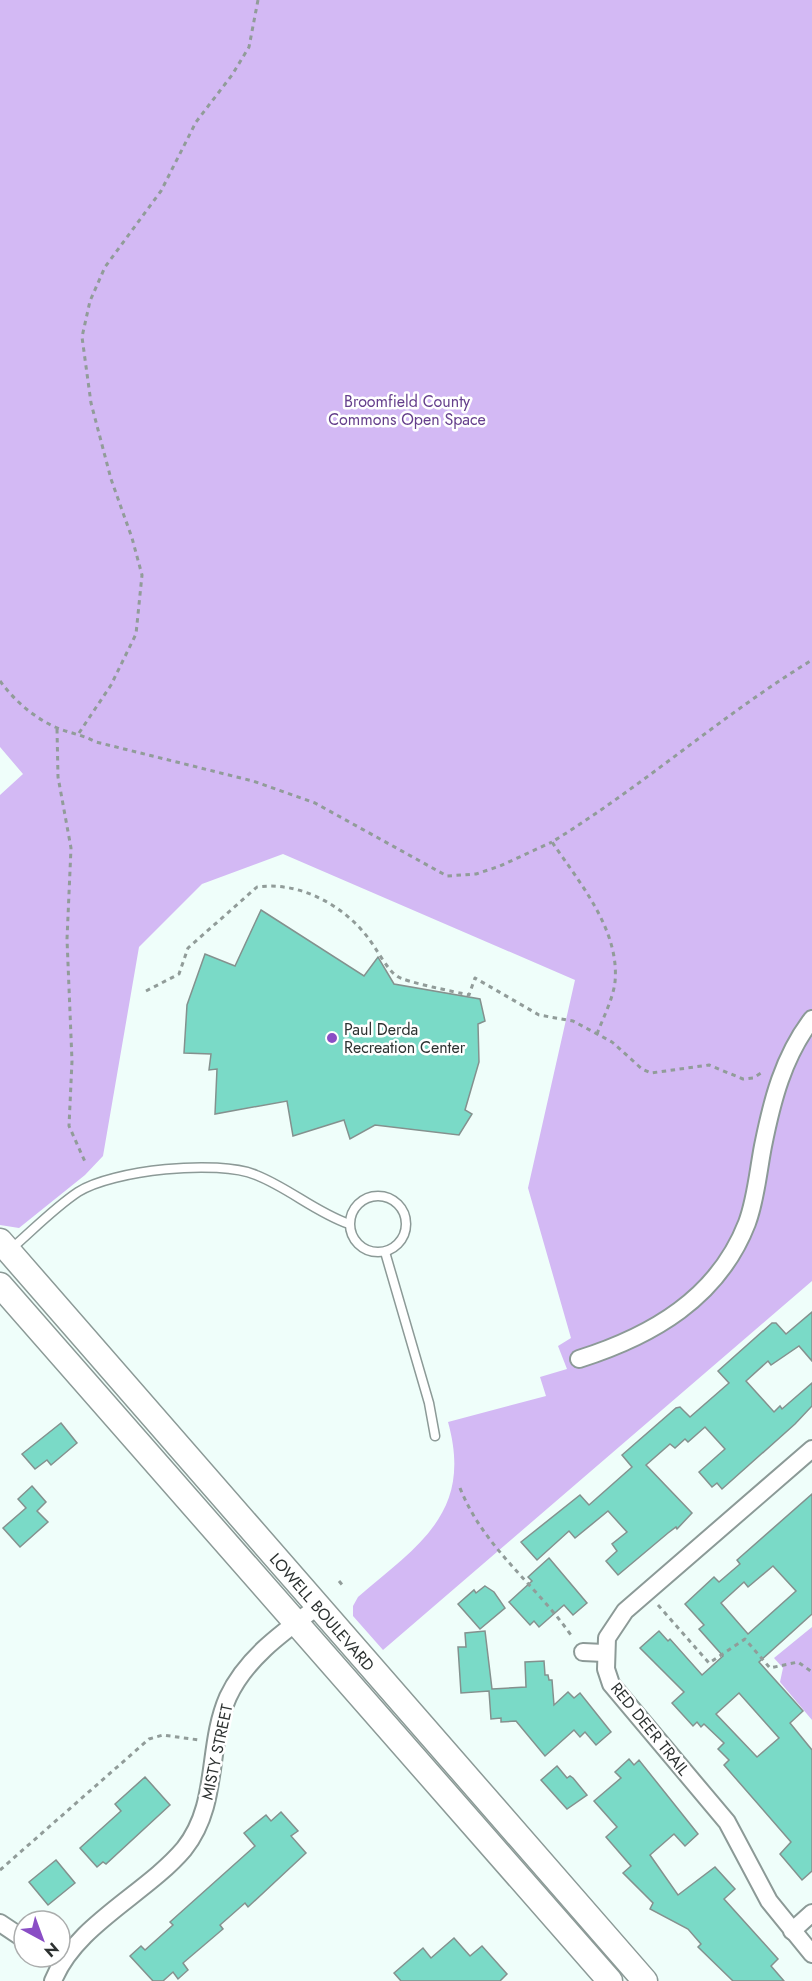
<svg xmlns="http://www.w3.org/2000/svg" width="812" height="1981" font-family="Jost,sans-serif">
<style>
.green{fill:#d3b9f4}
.building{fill:#7adac7;stroke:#84918e;stroke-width:1.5;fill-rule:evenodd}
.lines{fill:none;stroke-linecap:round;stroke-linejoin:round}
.service-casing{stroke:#8c9a97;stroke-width:11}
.minor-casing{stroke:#8c9a97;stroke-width:20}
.secondary-casing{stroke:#8c9a97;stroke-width:27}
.path{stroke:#919c99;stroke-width:3;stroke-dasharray:4.5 4.5;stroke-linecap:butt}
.service{stroke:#fff;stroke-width:8}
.minor{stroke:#fff;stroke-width:16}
.secondary{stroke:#fff;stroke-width:24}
.poi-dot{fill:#8a4ec5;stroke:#fff;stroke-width:2}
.labels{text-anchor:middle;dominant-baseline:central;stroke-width:5;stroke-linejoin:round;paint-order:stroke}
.park-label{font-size:16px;fill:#653f8c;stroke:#fff}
.poi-label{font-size:16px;fill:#2d3231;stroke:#fff;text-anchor:start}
.street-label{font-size:16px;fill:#2d3231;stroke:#fff}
</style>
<rect width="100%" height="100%" fill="#effefa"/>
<g class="green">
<path d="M0 0H812V1281L383 1650 353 1616V1606L358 1597C420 1544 473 1512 448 1422L546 1396 540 1377 567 1369 558 1346 571 1338 528 1188 575 980 283 854 202 884 139 947 103 1156 85 1175 19 1228 0 1225V795L23 774 0 747Z"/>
<polygon points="812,1627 812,1720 780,1682 783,1668 774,1658"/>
</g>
<g class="building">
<polygon points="261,910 364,976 378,957 394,984 480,999 485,1021 478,1024 479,1062 465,1110 472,1114 459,1135 375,1125 350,1139 344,1120 293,1136 287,1101 215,1114 217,1069 209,1070 211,1054 184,1053 187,1005 205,954 235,966"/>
<polygon points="812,1312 812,1361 799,1346 771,1365 768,1361 746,1381 774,1412 780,1406 782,1409 812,1383 812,1406 795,1424 722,1489 717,1483 712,1487 699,1472 725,1449 705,1427 688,1442 685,1439 675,1448 670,1444 646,1465 692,1513 677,1529 676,1527 668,1533 618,1575 606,1561 617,1551 612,1544 627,1532 608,1511 575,1538 569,1531 537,1560 521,1542 580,1495 589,1505 632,1467 622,1455 676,1408 680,1407 690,1417 729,1383 718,1371 772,1323 776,1323 786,1334"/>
<polygon points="61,1423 77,1443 51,1465 47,1460 35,1469 22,1454"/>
<polygon points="32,1486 46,1502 37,1511 48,1522 20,1547 3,1528 26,1508 18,1499"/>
<path d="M812 1494V1614L759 1662 803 1711 790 1723 812 1750V1871L802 1880 780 1854 791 1842 724 1765 729 1760 718 1749 724 1743 704 1724 701 1727 697 1722 693 1726 672 1703 684 1692 640 1648 659 1631 668 1641 670 1639 702 1675 723 1656 699 1629 704 1625 685 1604 714 1577 719 1582 740 1564 737 1560ZM773 1566 796 1591 748 1634 721 1603 744 1582 748 1587ZM739 1693 779 1738 757 1757 716 1714Z"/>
<polygon points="549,1558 587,1603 573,1615 564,1605 539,1627 534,1621 530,1625 509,1602 532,1581 528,1577"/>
<polygon points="485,1586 494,1592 505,1608 480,1629 458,1604 474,1590 476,1593"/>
<polygon points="485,1631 492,1689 526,1687 525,1662 544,1661 545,1675 548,1675 549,1680 552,1680 554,1705 568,1692 574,1698 580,1693 611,1732 596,1745 585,1732 580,1737 574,1730 545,1756 516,1721 501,1722 501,1718 491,1719 489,1691 461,1693 458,1647 466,1647 465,1633"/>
<polygon points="629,1759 634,1765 639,1760 698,1834 685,1846 674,1834 650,1855 678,1895 715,1867 735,1889 724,1899 778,1959 771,1966 784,1981 733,1981 698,1947 701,1944 688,1929 650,1909 653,1903 623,1873 631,1866 606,1837 617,1827 594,1801 621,1778 615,1772"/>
<polygon points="557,1766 567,1778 570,1776 573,1778 587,1795 567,1809 541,1780"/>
<polygon points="145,1777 170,1805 106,1864 103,1862 97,1867 80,1848 121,1811 115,1804"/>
<polygon points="281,1812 298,1831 291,1836 306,1853 248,1907 245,1903 220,1925 223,1929 183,1963 188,1970 178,1979 173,1972 163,1981 153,1981 130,1956 141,1946 145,1950 173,1925 170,1922 255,1846 244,1833 266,1815 271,1821"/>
<polygon points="56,1860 75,1883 48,1905 29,1882"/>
<polygon points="454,1938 470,1956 482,1946 507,1974 500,1981 401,1981 394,1973 423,1948 431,1958"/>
</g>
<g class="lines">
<defs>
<g id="service">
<circle cx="378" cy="1224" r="28"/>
<path d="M11 1249C33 1230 54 1208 78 1192 112 1170 218 1159 256 1175 289 1188 315 1212 349 1224"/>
<polyline points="385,1252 429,1403 435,1436"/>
</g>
<g id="minor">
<path d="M579 1359C652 1336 718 1298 747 1223 756 1199 758 1172 763 1146 772 1101 783 1057 812 1019"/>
<polyline points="812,1449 625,1611 607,1638 606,1669 611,1684 727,1822 769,1901 812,1954"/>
<polyline points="583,1652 604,1653"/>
<polyline points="0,1923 24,1939"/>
<polyline points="792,1931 812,1913"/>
<path d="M53 1981C75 1925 146 1894 184 1849 220 1804 206 1747 228 1697 246 1658 283 1632 317 1607"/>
</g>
<g id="secondary">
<polyline points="0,1241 645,1981"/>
<polyline points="0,1285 610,1981"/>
</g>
</defs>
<use href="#service" class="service-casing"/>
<use href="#minor" class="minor-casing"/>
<use href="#secondary" class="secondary-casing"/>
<g class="path">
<path d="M0 681C14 700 33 717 55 727 68 733 81 734 96 742L253 781 315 803 447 876 476 874 500 866 552 842"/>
<polyline points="57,729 58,777 71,848 67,939 72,1061 69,1126 86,1164"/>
<polyline points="79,733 111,685 136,634 142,575 132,538 111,479 91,403 82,337 90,301 105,267 161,191 196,122 232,75 249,47 258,0"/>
<path d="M146 991 179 974 188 948 257 887C299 881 344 905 369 939 376 948 388 971 397 976 404 982 456 992 469 995L475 978 539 1015 573 1021 612 1042 642 1069 651 1073 709 1065 743 1079 753 1078 761 1073"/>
<path d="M597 1034C603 1018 613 999 615 982 620 930 579 882 552 842 643 786 722 715 812 660"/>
<path d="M460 1488C485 1550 536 1584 573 1638"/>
<polyline points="339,1581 344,1587"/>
<polyline points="658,1605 709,1663 745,1639 770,1668 798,1662 812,1672"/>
<polyline points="0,1870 149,1739 163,1735 199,1740"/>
</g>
<use href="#service" class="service"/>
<use href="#minor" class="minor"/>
<use href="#secondary" class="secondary"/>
</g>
<circle class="poi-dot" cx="332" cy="1038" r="6"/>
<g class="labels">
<g class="park-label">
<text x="407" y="401">Broomfield County<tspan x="407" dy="18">Commons Open Space</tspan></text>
</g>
<g class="poi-label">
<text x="344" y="1029">Paul Derda<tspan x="344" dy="18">Recreation Center</tspan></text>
</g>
<g class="street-label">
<text transform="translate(322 1612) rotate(49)">LOWELL BOULEVARD</text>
<text transform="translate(650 1729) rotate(51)">RED DEER TRAIL</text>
<text transform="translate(217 1752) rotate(-78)">MISTY STREET</text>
</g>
</g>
<g transform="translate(42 1939) rotate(139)"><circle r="28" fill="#ffffff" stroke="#abadad" stroke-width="1.5"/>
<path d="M0-4.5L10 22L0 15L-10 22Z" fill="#8a4ec5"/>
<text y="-9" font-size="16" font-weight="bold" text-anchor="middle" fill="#2d3231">N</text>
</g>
</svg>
